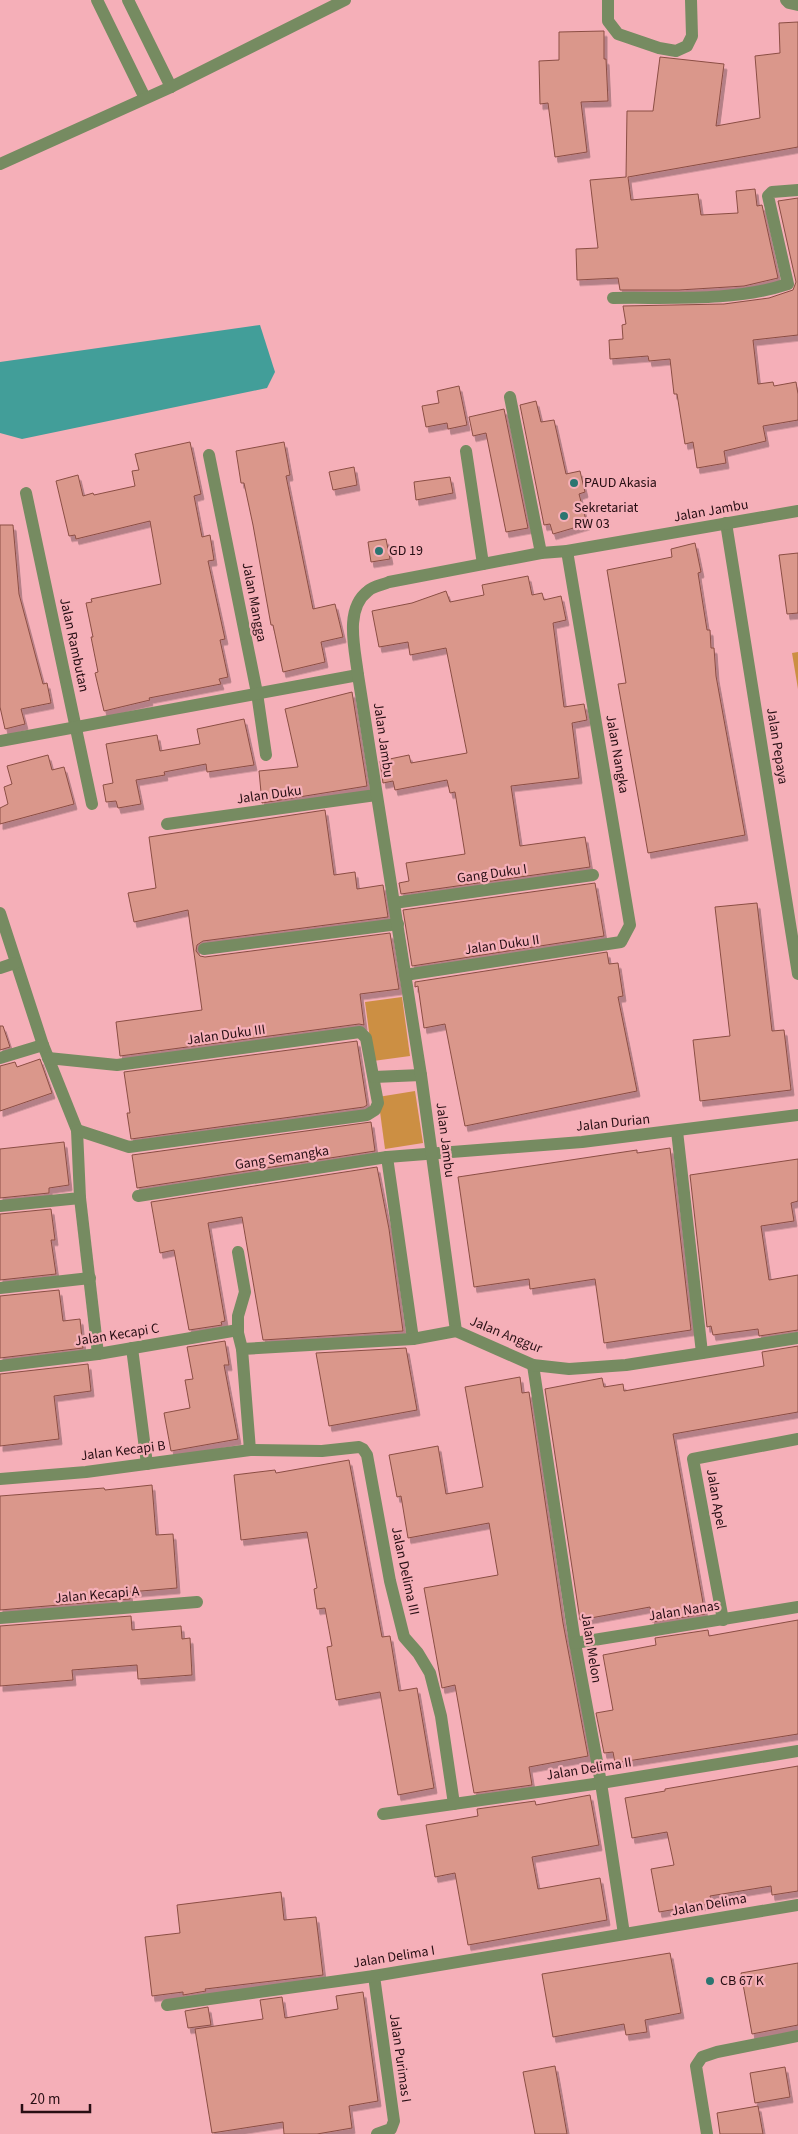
<svg xmlns="http://www.w3.org/2000/svg" width="798" height="2134" font-family="'Source Sans 3',sans-serif">
<style>
.green{fill:#cc8f43}
.water{fill:#429e99}
.building{fill:#da978b;stroke:#8b4e44;filter:url(#shadow)}
.lines{fill:none;stroke-linecap:round;stroke-linejoin:round}
.street{stroke:#768b61;stroke-width:12}
.poi-dot{fill:#2c7571;stroke:#f5afb8;stroke-width:2}
.labels{text-anchor:middle;dominant-baseline:central;stroke-width:4.5;stroke-linejoin:round;paint-order:stroke}
.poi-label{font-size:14px;fill:#270e13;stroke:#f5afb8;text-anchor:start}
.street-label{font-size:14px;fill:#270e13;stroke:#f5afb8}
</style>
<defs>
<filter id="shadow"><feDropShadow dx="3" dy="5.5" stdDeviation="0" flood-color="#0004"/></filter>
</defs>
<rect width="100%" height="100%" fill="#f5afb8"/>
<g class="green">
<polygon points="798,652 798,689 792,653"/>
<polygon points="402,997 410,1056 373,1061 365,1002"/>
<polygon points="415,1091 423,1143 385,1149 378,1097"/>
</g>
<polygon class="water" points="260,325 275,372 267,388 22,439 0,433 0,362"/>
<g class="building">
<polygon points="798,22 798,147 628,177 631,200 698,194 701,215 738,213 736,191 755,189 757,206 762,205 778,278 744,286 679,290 620,290 618,278 577,280 576,249 598,248 590,180 626,177 627,111 653,111 660,57 724,64 716,126 760,118 755,56 780,53 779,23"/>
<polygon points="604,31 604,59 606,59 608,101 581,102 587,152 555,157 548,103 540,104 539,61 559,60 559,32"/>
<polygon points="798,198 798,335 753,340 758,384 773,382 774,386 796,382 798,394 798,420 763,426 766,441 724,451 726,463 697,468 693,442 685,444 677,394 674,394 670,359 649,361 648,356 610,359 609,340 623,339 622,325 626,324 623,306 724,304 769,298 793,290 796,282 778,201"/>
<polygon points="459,386 467,425 448,429 447,423 426,427 422,406 439,403 437,391"/>
<polygon points="536,401 541,422 554,420 566,474 580,471 585,492 579,494 587,524 553,534 550,524 544,525 520,405"/>
<polygon points="504,409 528,528 506,532 486,433 473,436 469,417"/>
<polygon points="190,442 201,494 194,496 202,537 210,535 214,560 208,561 225,639 220,640 228,677 219,679 221,684 149,698 150,700 104,711 95,673 98,672 91,637 93,637 86,603 92,602 91,599 161,584 150,521 76,539 75,535 69,536 56,481 78,475 83,496 93,493 94,495 135,486 132,471 139,470 135,454"/>
<polygon points="284,442 290,475 286,476 313,609 335,604 343,637 321,642 325,662 283,672 273,625 271,625 253,525 244,483 241,483 236,451"/>
<polygon points="354,467 357,485 333,490 329,472"/>
<polygon points="450,477 453,493 416,500 414,482"/>
<polygon points="0,525 13,525 19,594 43,684 47,683 51,703 21,709 25,724 5,729 0,707"/>
<polygon points="386,539 390,559 371,562 368,542"/>
<polygon points="695,543 701,572 698,573 707,630 710,630 711,648 714,648 716,676 745,835 648,853 618,684 626,683 607,570 672,557 671,549"/>
<polygon points="798,553 798,613 787,614 779,555"/>
<polygon points="528,576 532,595 542,593 544,600 561,596 566,620 553,623 564,707 584,704 587,720 572,723 579,778 511,786 520,846 585,837 590,867 401,894 399,883 409,881 406,863 465,854 455,792 450,793 447,780 395,790 393,781 383,783 380,761 409,755 411,763 467,753 446,648 410,655 408,642 379,647 372,611 412,603 446,591 450,602 484,595 482,585"/>
<polygon points="352,692 367,786 262,803 259,771 298,767 285,709"/>
<polygon points="244,719 254,765 207,772 206,764 164,772 165,775 136,780 141,804 118,808 116,801 106,802 103,785 113,783 106,744 157,735 160,751 200,744 197,729"/>
<polygon points="48,755 52,770 64,767 74,804 0,824 0,808 8,804 4,787 12,784 7,766"/>
<polygon points="325,810 334,875 355,872 357,889 383,885 388,917 203,941 197,945 196,951 200,956 205,957 390,933 399,989 360,994 364,1025 359,1024 120,1056 116,1022 202,1010 188,910 134,922 128,893 156,888 149,837"/>
<polygon points="595,883 604,936 412,966 403,910"/>
<polygon points="757,903 772,1031 784,1030 791,1090 700,1101 693,1040 730,1036 715,907"/>
<polygon points="607,952 609,964 618,963 623,996 618,997 637,1091 465,1126 445,1024 424,1028 418,986 415,987 415,982"/>
<polygon points="0,1026 3,1026 10,1047 0,1050"/>
<polygon points="357,1041 367,1105 364,1107 131,1139 127,1113 130,1113 124,1072"/>
<polygon points="40,1059 52,1093 0,1111 0,1066 15,1062 17,1067"/>
<polygon points="371,1122 375,1151 137,1188 132,1155"/>
<polygon points="64,1142 69,1185 49,1188 49,1193 0,1198 0,1149"/>
<polygon points="670,1148 691,1330 604,1343 595,1279 530,1289 529,1279 474,1287 458,1177 637,1150 637,1153"/>
<polygon points="798,1159 798,1201 791,1203 794,1221 761,1226 769,1280 798,1275 798,1330 759,1336 758,1329 713,1335 711,1326 707,1327 690,1175"/>
<polygon points="377,1167 389,1229 403,1331 263,1340 242,1217 208,1223 225,1321 221,1322 222,1325 189,1330 174,1250 160,1253 151,1202"/>
<polygon points="51,1209 55,1240 51,1240 56,1274 0,1280 0,1214"/>
<polygon points="59,1290 63,1321 80,1319 83,1348 0,1358 0,1296"/>
<polygon points="225,1341 229,1365 224,1365 238,1439 171,1451 164,1413 190,1408 185,1380 193,1379 187,1347"/>
<polygon points="798,1346 798,1412 673,1434 705,1614 652,1622 650,1607 580,1620 545,1389 602,1378 604,1387 623,1384 624,1391 764,1366 762,1352"/>
<polygon points="406,1348 417,1410 329,1426 316,1353"/>
<polygon points="88,1364 91,1391 54,1396 59,1439 0,1446 0,1374"/>
<polygon points="520,1377 522,1393 529,1392 563,1623 588,1756 529,1767 532,1785 474,1793 455,1685 442,1688 424,1588 498,1575 489,1523 408,1538 401,1496 397,1497 389,1455 438,1446 446,1494 483,1487 465,1387"/>
<polygon points="349,1460 382,1637 390,1636 399,1691 417,1688 434,1788 398,1795 380,1692 336,1700 327,1647 332,1646 325,1608 317,1609 314,1589 317,1588 307,1532 241,1540 234,1475 275,1470 276,1473"/>
<polygon points="152,1485 156,1535 173,1534 177,1588 129,1592 130,1599 0,1610 0,1496 104,1488 105,1490"/>
<polygon points="131,1616 132,1630 181,1626 182,1639 190,1638 192,1675 138,1679 137,1665 72,1670 73,1680 0,1686 0,1626"/>
<polygon points="798,1620 798,1734 615,1763 613,1752 604,1753 596,1713 613,1710 603,1655 656,1645 655,1638 708,1630 709,1636"/>
<polygon points="798,1766 798,1891 772,1895 771,1886 710,1896 712,1903 659,1912 651,1869 674,1865 667,1832 632,1838 625,1798 665,1791 665,1789"/>
<polygon points="590,1795 599,1845 532,1857 538,1889 600,1878 607,1920 468,1945 455,1873 435,1877 426,1825 478,1816 477,1809 535,1801 536,1805"/>
<polygon points="281,1892 284,1920 316,1917 323,1975 205,1989 206,1991 183,1995 183,1992 152,1996 145,1937 180,1933 177,1905"/>
<polygon points="670,1953 681,2013 645,2020 647,2032 626,2035 624,2024 553,2037 542,1974"/>
<polygon points="798,1963 798,2025 752,2034 741,1973"/>
<polygon points="363,1992 378,2101 349,2106 352,2128 317,2134 284,2134 283,2122 212,2133 195,2029 263,2019 260,2000 282,1997 285,2018 338,2009 336,1996"/>
<polygon points="208,2007 211,2025 188,2028 185,2011"/>
<polygon points="555,2066 567,2134 535,2134 523,2072"/>
<polygon points="785,2067 790,2097 755,2103 750,2073"/>
<polygon points="758,2106 763,2134 720,2134 717,2113"/>
</g>
<g class="lines">
<g class="street">
<polyline points="97,0 145,98"/>
<polyline points="128,0 171,87"/>
<polyline points="608,0 608,21 618,34 659,48 676,51 687,46 692,36 691,0"/>
<polyline points="786,0 789,3 798,5"/>
<polyline points="0,164 171,87 345,0"/>
<path d="M613 298C670 297 733 302 788 284L768 196 772 192 798 190"/>
<polyline points="510,397 541,553"/>
<polyline points="466,451 483,564"/>
<polyline points="209,455 257,693 266,755"/>
<polyline points="26,493 92,804"/>
<polyline points="726,523 798,974"/>
<polyline points="0,741 358,675"/>
<polyline points="167,824 376,795"/>
<polyline points="394,903 593,875"/>
<polyline points="0,913 43,1045 77,1130 80,1198 0,1206"/>
<polyline points="204,949 398,924"/>
<polyline points="0,968 15,963"/>
<polyline points="405,975 621,942 630,925 567,551"/>
<polyline points="0,1058 43,1045"/>
<polyline points="48,1058 117,1065 360,1032 366,1038 378,1103 375,1110 367,1115 129,1147 77,1130"/>
<polyline points="374,1077 421,1075"/>
<polyline points="677,1131 702,1353"/>
<polyline points="387,1157 413,1339"/>
<polyline points="138,1196 387,1157 582,1142 798,1115"/>
<polyline points="80,1198 98,1354"/>
<polyline points="238,1252 245,1292 238,1316 238,1333 242,1349"/>
<polyline points="0,1288 90,1278"/>
<path d="M456 1331 421 1075 358 675C355 649 344 609 368 591 373 586 383 585 389 582L541 553 567 551 798 511"/>
<polyline points="132,1348 147,1464"/>
<polyline points="533,1365 575,1643 601,1783 624,1934"/>
<polyline points="0,1366 98,1354 238,1330"/>
<polyline points="250,1450 242,1349 413,1339 456,1331 533,1365 569,1369 626,1365 798,1338"/>
<polyline points="0,1479 86,1472 250,1450 322,1451 359,1447 363,1449 367,1455 390,1581 404,1637 418,1653 430,1673 441,1716 454,1804"/>
<polyline points="0,1618 197,1602"/>
<polyline points="723,1620 693,1459 798,1439"/>
<polyline points="575,1643 798,1607"/>
<polyline points="383,1814 601,1783 798,1751"/>
<polyline points="374,1976 394,2121 391,2129 377,2134"/>
<polyline points="167,2005 374,1976 798,1905"/>
<polyline points="707,2134 696,2066 702,2057 717,2052 798,2036"/>
</g>
</g>
<g class="poi-dot">
<circle cx="574" cy="483" r="5"/>
<circle cx="564" cy="516" r="5"/>
<circle cx="379" cy="551" r="5"/>
<circle cx="710" cy="1981" r="5"/>
</g>
<g class="labels">
<g class="poi-label">
<text x="584" y="483">PAUD Akasia</text>
<text x="574" y="508">Sekretariat<tspan x="574" dy="16">RW 03</tspan></text>
<text x="389" y="551">GD 19</text>
<text x="720" y="1981">CB 67 K</text>
</g>
<g class="street-label">
<text transform="translate(711 511) rotate(-10)">Jalan Jambu</text>
<text transform="translate(254 602) rotate(79)">Jalan Mangga</text>
<text transform="translate(74 645) rotate(78)">Jalan Rambutan</text>
<text transform="translate(383 740) rotate(82)">Jalan Jambu</text>
<text transform="translate(777 746) rotate(81)">Jalan Pepaya</text>
<text transform="translate(617 754) rotate(80)">Jalan Nangka</text>
<text transform="translate(269 795) rotate(-8)">Jalan Duku</text>
<text transform="translate(492 874) rotate(-8)">Gang Duku I</text>
<text transform="translate(502 945) rotate(-8)">Jalan Duku II</text>
<text transform="translate(226 1035) rotate(-8)">Jalan Duku III</text>
<text transform="translate(613 1123) rotate(-6)">Jalan Durian</text>
<text transform="translate(445 1140) rotate(83)">Jalan Jambu</text>
<text transform="translate(282 1158) rotate(-9)">Gang Semangka</text>
<text transform="translate(117 1335) rotate(-9)">Jalan Kecapi C</text>
<text transform="translate(506 1335) rotate(22)">Jalan Anggur</text>
<text transform="translate(123 1451) rotate(-7)">Jalan Kecapi B</text>
<text transform="translate(716 1499) rotate(80)">Jalan Apel</text>
<text transform="translate(405 1571) rotate(78)">Jalan Delima III</text>
<text transform="translate(97 1595) rotate(-5)">Jalan Kecapi A</text>
<text transform="translate(684 1611) rotate(-9)">Jalan Nanas</text>
<text transform="translate(591 1648) rotate(81)">Jalan Melon</text>
<text transform="translate(589 1769) rotate(-9)">Jalan Delima II</text>
<text transform="translate(709 1905) rotate(-10)">Jalan Delima</text>
<text transform="translate(394 1957) rotate(-9)">Jalan Delima I</text>
<text transform="translate(400 2058) rotate(82)">Jalan Purimas I</text>
</g>
</g>
<path d="M22 2104v8h68v-8" fill="none" stroke="#270e13" stroke-width="2.5"/>
<text x="30" y="2104" font-size="15" fill="#270e13" stroke="#f5afb8" stroke-width="4" paint-order="stroke">20 m</text>
</svg>
